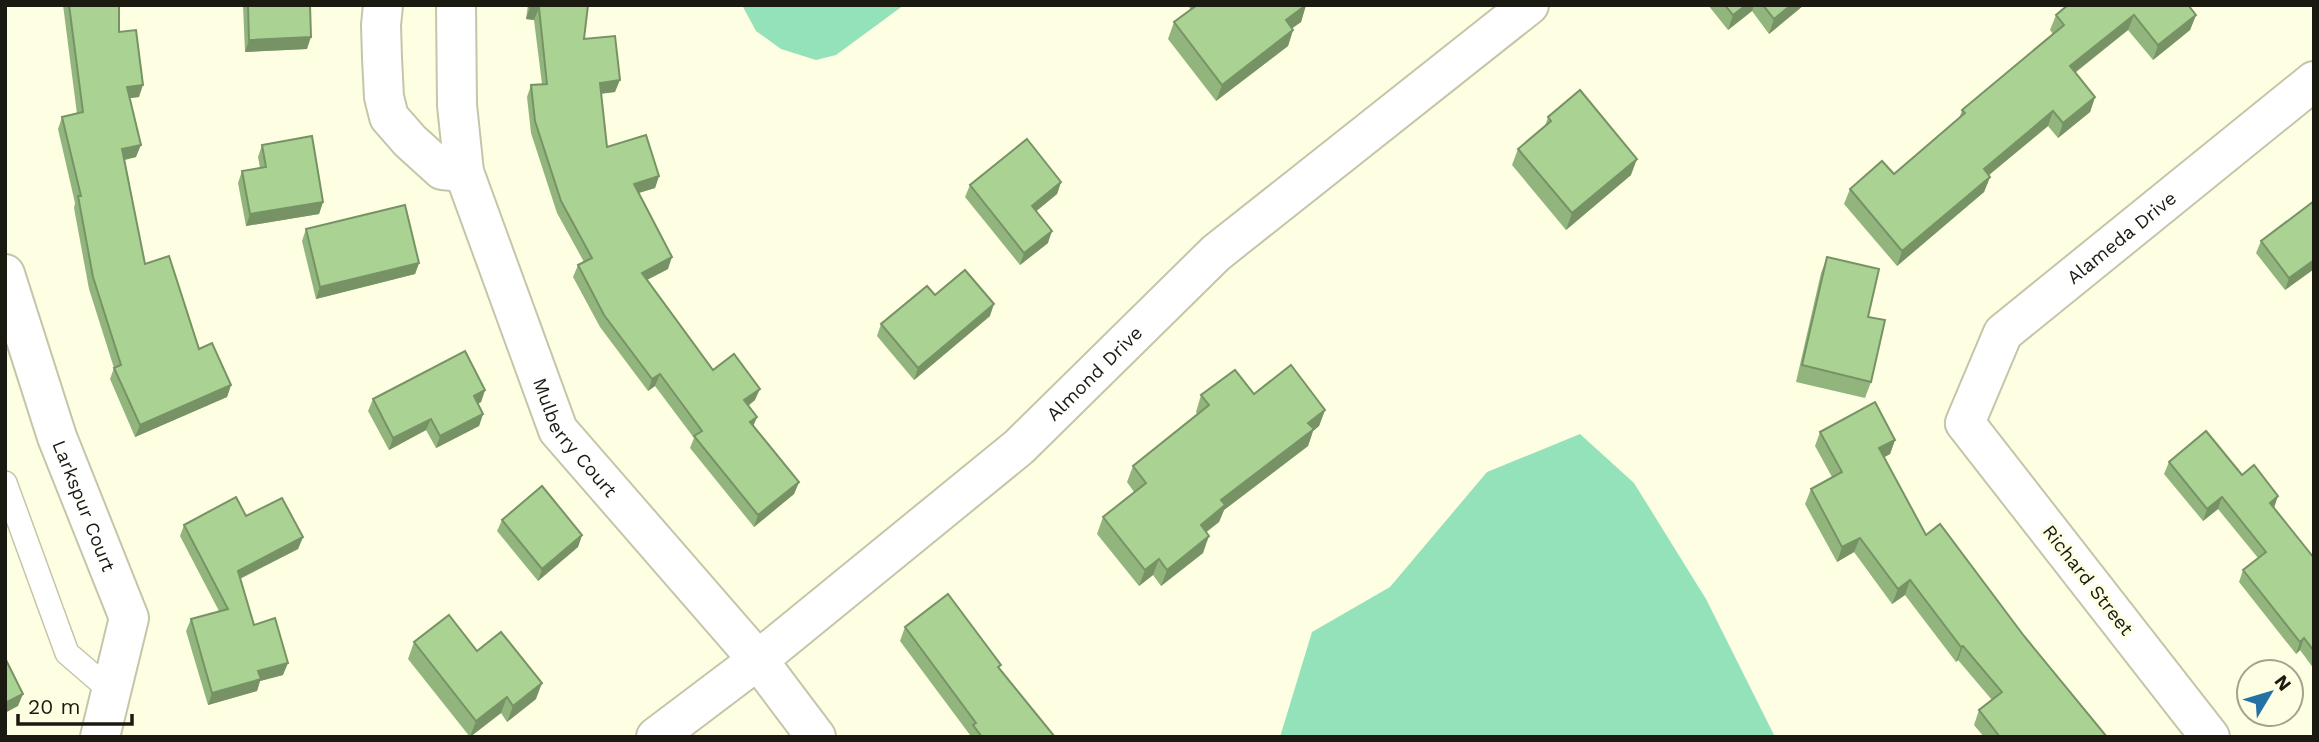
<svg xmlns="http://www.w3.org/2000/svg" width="2319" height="742" font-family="'Work Sans',sans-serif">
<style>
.water{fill:#93e2ba}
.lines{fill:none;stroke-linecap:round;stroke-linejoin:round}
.service-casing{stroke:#c5c5aa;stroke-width:26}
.minor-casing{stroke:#c5c5aa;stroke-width:42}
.service{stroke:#fff;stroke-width:23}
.minor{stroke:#fff;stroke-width:38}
.wall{fill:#92b57e}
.shaded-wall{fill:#779366}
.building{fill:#aad292;stroke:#779366;stroke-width:2}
.labels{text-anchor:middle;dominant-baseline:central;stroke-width:6;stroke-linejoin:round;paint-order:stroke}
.street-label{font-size:19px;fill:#1b1a11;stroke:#fefee2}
</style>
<rect width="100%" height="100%" fill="#fefee2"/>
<g class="water">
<polygon points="742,5 904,5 836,55 816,60 781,49 756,31"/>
<polygon points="1580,434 1634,483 1706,599 1775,737 1280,737 1312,632 1390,587 1487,472"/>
</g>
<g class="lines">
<defs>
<polyline id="service" points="5,483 67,653 111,691"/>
<g id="minor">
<polyline points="383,5 381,25 382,58 384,97 389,117 410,141 442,170 464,172"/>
<path id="s1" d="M456 5 457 105 464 172 558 430 758 660 816 737"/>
<path id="s2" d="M5 274 57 437 129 618 100 737"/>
<path id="s3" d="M656 737 758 660 1019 447 1216 253 1529 5"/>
<path id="s4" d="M2210 737 1965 423 2003 333 2314 81"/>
</g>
</defs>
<use href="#service" class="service-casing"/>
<use href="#minor" class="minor-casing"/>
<use href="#service" class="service"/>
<use href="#minor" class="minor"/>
</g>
<g class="wall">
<polygon points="63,5 119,5 119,32 139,97 130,98 136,157 125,160 145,264 199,349 231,385 227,397 135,437 110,379 114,368 89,289 74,208 75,203 58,129 62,117 77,114"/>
<polygon points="243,5 310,5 307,49 245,52"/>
<polygon points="528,5 588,5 584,39 615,92 601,94 607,147 659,176 655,188 638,193 668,269 647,280 713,370 755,400 748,406 757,417 753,426 799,482 794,494 754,527 690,448 694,438 655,386 648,391 600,327 573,277 578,265 584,262 557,213 531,133 527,97 531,85 542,84 534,20 526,19"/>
<polygon points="1188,5 1306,5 1301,22 1292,28 1293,30 1288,46 1216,101 1168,39 1174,22 1191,10"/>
<polygon points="1708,5 1804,5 1769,34 1752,11 1728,30"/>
<polygon points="2056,15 2196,15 2190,30 2153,60 2128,30 2075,73 2095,97 2090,112 2058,138 2048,126 1989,175 1990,177 1984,192 1897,266 1844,204 1850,189 1894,174 1959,119 1962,110 2053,34 2050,30"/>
<polygon points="1548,117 1631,175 1566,230 1512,165 1518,149 1545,126"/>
<polygon points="262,145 323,202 319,214 246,226 238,183 242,171 260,168 258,157"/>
<polygon points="1061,182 1057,194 1036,211 1048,243 1020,265 965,197 970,185"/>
<polygon points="306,229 419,263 415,274 316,299 302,241"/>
<polygon points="2261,241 2314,269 2285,290 2256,253"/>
<polygon points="1827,257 1871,382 1865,398 1796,382 1821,273"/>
<polygon points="935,295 990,316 914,380 877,336 881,324"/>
<polygon points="485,390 481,402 478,404 483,414 479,426 436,448 426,430 389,450 368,411 373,399"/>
<polygon points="1254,394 1325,410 1319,426 1313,431 1308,446 1224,510 1219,522 1206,532 1203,553 1161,586 1153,575 1139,586 1097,534 1103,517 1134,492 1127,482 1133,466 1197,414 1196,412 1201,395"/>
<polygon points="1820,432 1895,440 1890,454 1884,457 1926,535 2024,636 2107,737 1984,737 1974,725 1979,710 1992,700 1958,660 1956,662 1905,595 1892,604 1854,552 1837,562 1805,504 1811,489 1832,477 1815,446"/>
<polygon points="2169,462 2242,475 2274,508 2314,558 2314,669 2300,650 2296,654 2239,582 2243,570 2258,558 2218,509 2203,521 2164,474"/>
<polygon points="246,516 303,537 298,549 240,579 254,625 283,675 260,681 257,691 208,705 186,631 191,619 219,611 180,536 184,525"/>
<polygon points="502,520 582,535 578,547 538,581 497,531"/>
<polygon points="905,627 1000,669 1055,737 969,737 970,735 900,641"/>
<polygon points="414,642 477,651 536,699 507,722 501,713 470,737 408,659"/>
</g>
<g class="shaded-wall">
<polygon points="1306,5 1301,22 1280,37 1286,20"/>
<polygon points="1746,5 1754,5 1752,11 1728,30 1733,15"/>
<polygon points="1791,5 1804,5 1769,34 1774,19"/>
<polygon points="530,7 539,8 534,20 526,19"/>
<polygon points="2134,15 2128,30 2064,81 2070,66"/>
<polygon points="2196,15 2190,30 2153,60 2158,45"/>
<polygon points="1293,30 1288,46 1216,101 1222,85"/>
<polygon points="311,37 307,49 245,52 249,40"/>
<polygon points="620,80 615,92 595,94 600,83"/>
<polygon points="143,85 139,97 123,99 127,87"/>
<polygon points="2095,97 2090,112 2058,138 2063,123"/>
<polygon points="2053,111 2048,126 1978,184 1984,169"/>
<polygon points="141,145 136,157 118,161 122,149"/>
<polygon points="1637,159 1631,175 1566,230 1572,213"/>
<polygon points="659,176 655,188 629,196 634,184"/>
<polygon points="1990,177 1984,192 1897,266 1902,251"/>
<polygon points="1061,182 1057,194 1028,218 1032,206"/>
<polygon points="323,202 319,214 246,226 250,214"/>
<polygon points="1052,231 1048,243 1020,265 1024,253"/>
<polygon points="672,257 668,269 637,285 642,273"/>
<polygon points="2314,260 2314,269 2285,290 2289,278"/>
<polygon points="419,263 415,274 316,299 320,287"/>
<polygon points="994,304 990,316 914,380 918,368"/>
<polygon points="660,374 655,386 648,391 652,379"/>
<polygon points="231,385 227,397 135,437 140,425"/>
<polygon points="760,389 755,400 740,412 744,400"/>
<polygon points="485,390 481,402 470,408 474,396"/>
<polygon points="1325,410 1319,426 1313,431 1308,446 1224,510 1219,522 1195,541 1201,525 1221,500 1308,423"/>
<polygon points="483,414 479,426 436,448 440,436"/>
<polygon points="757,417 752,429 750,422"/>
<polygon points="431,419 426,430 389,450 393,438"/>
<polygon points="1895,440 1890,454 1874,463 1879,448"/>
<polygon points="799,482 794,494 754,527 758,515"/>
<polygon points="2278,496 2274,508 2270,503"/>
<polygon points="2222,497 2218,509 2203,521 2207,509"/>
<polygon points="582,535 578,547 538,581 542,569"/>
<polygon points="1209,536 1203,553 1161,586 1167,570"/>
<polygon points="303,537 298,549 233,582 238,571"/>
<polygon points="1860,538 1854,552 1837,562 1842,547"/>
<polygon points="1159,559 1153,575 1139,586 1145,570"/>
<polygon points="1910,580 1905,595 1892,604 1898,589"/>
<polygon points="2304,638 2300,650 2296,654 2300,642"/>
<polygon points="1963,646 1958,660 1956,662 1961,647"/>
<polygon points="288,663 283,675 260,681 257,691 208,705 212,693 258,671"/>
<polygon points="542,683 536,699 507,722 513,706"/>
<polygon points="23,694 18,706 5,713 5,703"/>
<polygon points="507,697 501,713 470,737 476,721"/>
</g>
<g class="building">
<polygon points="69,5 119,5 119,32 136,30 143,85 127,87 141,145 122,149 145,264 169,256 199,349 212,343 231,385 140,425 114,368 121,365 93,277 78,196 81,196 62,117 83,112"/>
<polygon points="248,5 310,5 311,37 249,40"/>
<polygon points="531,5 588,5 584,39 615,36 620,80 600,83 607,147 646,135 659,176 634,184 672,257 642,273 713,370 734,354 760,389 744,400 757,417 750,422 799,482 758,515 694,436 702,431 660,374 652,379 604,315 578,265 592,258 561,201 535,121 531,85 547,84 539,8 530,7"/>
<polygon points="1197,5 1306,5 1286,20 1293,30 1222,85 1174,22"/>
<polygon points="1725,5 1746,5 1733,15"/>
<polygon points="1763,5 1791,5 1774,19"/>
<polygon points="2068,5 2188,5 2196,15 2158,45 2134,15 2070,66 2095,97 2063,123 2053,111 1984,169 1990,177 1902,251 1850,189 1882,161 1894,174 1965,113 1962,110 2064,25 2056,15"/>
<polygon points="1580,90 1637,159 1572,213 1518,149 1551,121 1548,117"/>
<polygon points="312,136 323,202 250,214 242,171 266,167 262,145"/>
<polygon points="1027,139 1061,182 1032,206 1052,231 1024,253 970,185"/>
<polygon points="2314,201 2314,260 2289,278 2261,241"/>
<polygon points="405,205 419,263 320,287 306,229"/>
<polygon points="1827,257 1879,269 1868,317 1885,320 1871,382 1802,365"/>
<polygon points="965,270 994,304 918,368 881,324 927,286 935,295"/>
<polygon points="465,351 485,390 474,396 483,414 440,436 431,419 393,438 373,399"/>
<polygon points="1291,365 1325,410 1308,423 1314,429 1221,500 1225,505 1201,525 1209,536 1167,570 1159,559 1145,570 1103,517 1146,483 1133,466 1209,405 1201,395 1235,370 1254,394"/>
<polygon points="1875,402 1895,440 1879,448 1926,535 1940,524 2024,636 2107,737 2000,737 1979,710 2002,692 1963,646 1961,647 1910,580 1898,589 1860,538 1842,547 1811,489 1842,472 1820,432"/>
<polygon points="2206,431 2242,475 2254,465 2278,496 2270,503 2314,558 2314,651 2304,638 2300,642 2243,570 2266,552 2222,497 2207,509 2169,462"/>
<polygon points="542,486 582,535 542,569 502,520"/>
<polygon points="236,497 246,516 282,498 303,537 238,571 254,625 275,618 288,663 258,671 261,679 212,693 191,619 228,609 184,525"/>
<polygon points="948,594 1001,665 998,667 1055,737 982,737 973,725 976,723 905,627"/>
<polygon points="449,615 477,651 501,632 542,683 513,706 507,697 476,721 414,642"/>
<polygon points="5,658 23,694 5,703"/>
</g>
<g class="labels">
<g class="street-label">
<text stroke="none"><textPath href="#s4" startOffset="648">Alameda Drive</textPath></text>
<text stroke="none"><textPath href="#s3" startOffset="570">Almond Drive</textPath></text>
<text stroke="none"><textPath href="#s1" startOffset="457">Mulberry Court</textPath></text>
<text stroke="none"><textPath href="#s2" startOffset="245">Larkspur Court</textPath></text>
<text transform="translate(2088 580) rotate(52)">Richard Street</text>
</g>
</g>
<rect width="2319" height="742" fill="none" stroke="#1b1a11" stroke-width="14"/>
<g transform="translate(2270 693) rotate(52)"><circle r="33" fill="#fefee2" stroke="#a3a38e" stroke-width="2"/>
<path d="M0-5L12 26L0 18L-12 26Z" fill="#2471a3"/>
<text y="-10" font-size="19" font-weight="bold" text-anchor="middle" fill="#1b1a11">N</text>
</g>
<path d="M18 714v10h114v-10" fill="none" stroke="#1b1a11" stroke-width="3.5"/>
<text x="28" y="714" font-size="21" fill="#1b1a11" stroke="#fefee2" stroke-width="5" paint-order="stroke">20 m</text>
</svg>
